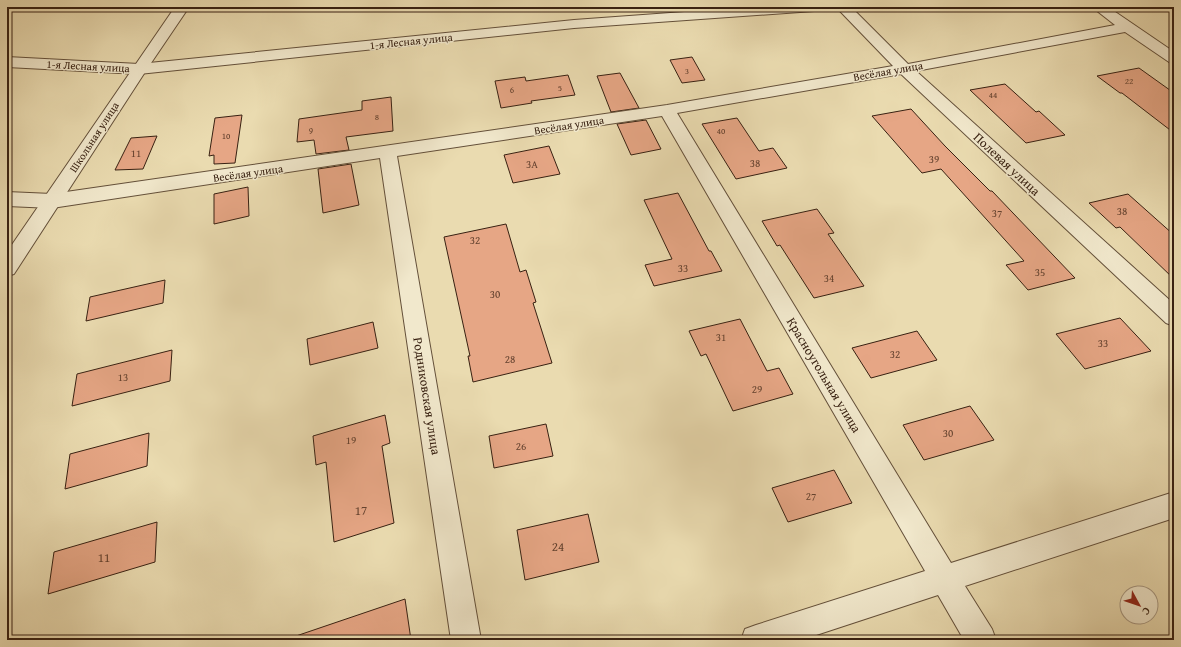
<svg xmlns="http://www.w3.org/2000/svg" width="1181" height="647" font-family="'Gentium Book Plus',serif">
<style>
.building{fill:#e6a685;stroke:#382112}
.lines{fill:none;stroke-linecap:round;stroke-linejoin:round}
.minor-casing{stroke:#64503a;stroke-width:2}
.tertiary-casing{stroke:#64503a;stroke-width:2}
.minor{fill:#f1e8cc;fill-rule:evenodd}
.tertiary{fill:#f1e8cc;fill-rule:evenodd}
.labels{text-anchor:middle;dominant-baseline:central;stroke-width:3;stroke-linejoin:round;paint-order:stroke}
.far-number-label{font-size:9px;fill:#64422f}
.far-street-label{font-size:11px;fill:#382112;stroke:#f1e8cc}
.number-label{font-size:11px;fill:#64422f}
.street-label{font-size:13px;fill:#382112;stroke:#f1e8cc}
.near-number-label{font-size:13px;fill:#64422f}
</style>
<rect width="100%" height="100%" fill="#eadbb0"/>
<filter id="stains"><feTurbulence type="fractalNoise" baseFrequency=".005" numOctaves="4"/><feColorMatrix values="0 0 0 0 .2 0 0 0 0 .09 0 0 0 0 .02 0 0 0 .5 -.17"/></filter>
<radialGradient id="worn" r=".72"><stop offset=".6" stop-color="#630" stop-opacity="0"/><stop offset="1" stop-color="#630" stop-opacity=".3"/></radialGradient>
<g class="building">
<polygon points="692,57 705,80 682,83 670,60"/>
<polygon points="1139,68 1174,93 1174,133 1122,93 1120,93 1097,76"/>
<polygon points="620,73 639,108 611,112 597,76"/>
<polygon points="568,75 575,95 531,101 532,103 501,108 495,81 525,77 526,81"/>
<polygon points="1005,84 1036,112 1039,111 1065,135 1026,143 970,90"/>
<polygon points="391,97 393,131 346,137 349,150 316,154 314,140 297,142 299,119 362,110 362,101"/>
<polygon points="911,109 945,146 990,191 992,191 1075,278 1028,290 1006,265 1024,261 941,169 922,173 872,116"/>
<polygon points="242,115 235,163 214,164 214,155 209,156 215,118"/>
<polygon points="737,118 759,151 773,148 787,168 736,179 702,124"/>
<polygon points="646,120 661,149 631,155 617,124"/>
<polygon points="157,136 143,169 115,170 131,138"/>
<polygon points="549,146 560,174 513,183 504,155"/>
<polygon points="351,164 359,205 323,213 318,169"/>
<polygon points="248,187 249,216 214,224 214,194"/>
<polygon points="678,193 709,251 711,251 722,271 654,286 645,265 672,259 644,200"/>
<polygon points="1128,194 1174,235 1174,279 1120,227 1116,228 1089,203"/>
<polygon points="817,209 834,233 828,234 864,286 814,298 780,245 777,246 762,221"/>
<polygon points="506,224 520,272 526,270 536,302 533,303 552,363 473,382 468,356 470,356 444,237"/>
<polygon points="165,280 163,303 86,321 90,297"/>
<polygon points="1120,318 1151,351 1085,369 1056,334"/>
<polygon points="740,319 767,371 779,368 793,394 733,411 706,354 701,356 689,331"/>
<polygon points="373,322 378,348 310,365 307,339"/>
<polygon points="917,331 937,360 871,378 852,348"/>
<polygon points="172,350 170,381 72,406 77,374"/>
<polygon points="970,406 994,440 924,460 903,425"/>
<polygon points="385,415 390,443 382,446 394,523 334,542 326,462 316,465 313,436"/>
<polygon points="546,424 553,456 494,468 489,436"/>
<polygon points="149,433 147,466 65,489 70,454"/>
<polygon points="834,470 852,503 788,522 772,488"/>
<polygon points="588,514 599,562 525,580 517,530"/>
<polygon points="157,522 155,562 48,594 54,552"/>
<polygon points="405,599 411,640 297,640 296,636"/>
</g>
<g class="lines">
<defs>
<g id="minor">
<polygon points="753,7 821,7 819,10 814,11 574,28 139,74 7,67 7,57 139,64 574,20"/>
<polygon points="836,7 851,7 908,64 1115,25 1092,7 1108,7 1174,52 1174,64 1169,62 1125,32 916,71 1174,304 1174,326 1166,323 901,74 677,113 951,563 1174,492 1174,518 965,586 992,629 996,640 964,640 938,595 801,640 741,640 745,629 756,625 925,571 662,116 397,156 481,640 451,640 380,158 52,208 7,206 7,192 52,194 667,105 893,66"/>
</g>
<polygon id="tertiary" points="175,7 189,7 147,69 14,274 7,276 7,252"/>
</defs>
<use href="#minor" class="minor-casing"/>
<use href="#tertiary" class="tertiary-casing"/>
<use href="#minor" class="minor"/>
<use href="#tertiary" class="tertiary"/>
</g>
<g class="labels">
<g class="far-number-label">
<text x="687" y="70">3</text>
<text x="1129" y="80">22</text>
<text x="560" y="87">5</text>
<text x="512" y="89">6</text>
<text x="993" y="94">44</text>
<text x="377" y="116">8</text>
<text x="311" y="129">9</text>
<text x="721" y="130">40</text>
<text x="226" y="135">10</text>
</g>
<g class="far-street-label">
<text transform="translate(411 41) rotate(-6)">1-я Лесная улица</text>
<text transform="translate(88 66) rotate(3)">1-я Лесная улица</text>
<text transform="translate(888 71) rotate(-10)">Весёлая улица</text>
<text transform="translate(569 125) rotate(-9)">Весёлая улица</text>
<text transform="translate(94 137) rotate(-57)">Школьная улица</text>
<text transform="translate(248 173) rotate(-8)">Весёлая улица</text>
</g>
<g class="number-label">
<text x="136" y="153">11</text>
<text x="934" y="159">39</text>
<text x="755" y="163">38</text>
<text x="532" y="164">3А</text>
<text x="1122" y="211">38</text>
<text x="997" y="213">37</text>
<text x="475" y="240">32</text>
<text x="683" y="268">33</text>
<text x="1040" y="272">35</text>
<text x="829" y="278">34</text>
<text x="495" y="294">30</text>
<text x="721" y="337">31</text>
<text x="1103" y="343">33</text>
<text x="895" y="354">32</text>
<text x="510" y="359">28</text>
<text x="123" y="377">13</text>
<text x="757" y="389">29</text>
<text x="948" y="433">30</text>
<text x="351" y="440">19</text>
<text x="521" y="446">26</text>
<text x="811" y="496">27</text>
</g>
<g class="street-label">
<text transform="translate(1007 164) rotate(43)">Полевая улица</text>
<text transform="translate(824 375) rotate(59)">Красноугольная улица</text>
<text transform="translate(427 396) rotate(81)">Родниковская улица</text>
</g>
<g class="near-number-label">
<text x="361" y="510">17</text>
<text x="558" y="546">24</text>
<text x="104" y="557">11</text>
</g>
</g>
<rect width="1181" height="647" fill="none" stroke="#eadbb0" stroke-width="24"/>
<rect x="8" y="8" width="1165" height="631" fill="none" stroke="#382112" stroke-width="2"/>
<rect x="12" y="12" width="1157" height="623" fill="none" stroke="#382112"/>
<g transform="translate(1139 605) rotate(130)"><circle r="19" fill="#f1e8cc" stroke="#a79882"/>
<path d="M0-3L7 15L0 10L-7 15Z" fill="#8f2418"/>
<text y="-6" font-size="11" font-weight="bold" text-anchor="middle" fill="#382112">С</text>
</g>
<rect width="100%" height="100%" filter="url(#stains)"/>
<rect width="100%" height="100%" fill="url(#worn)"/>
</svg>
